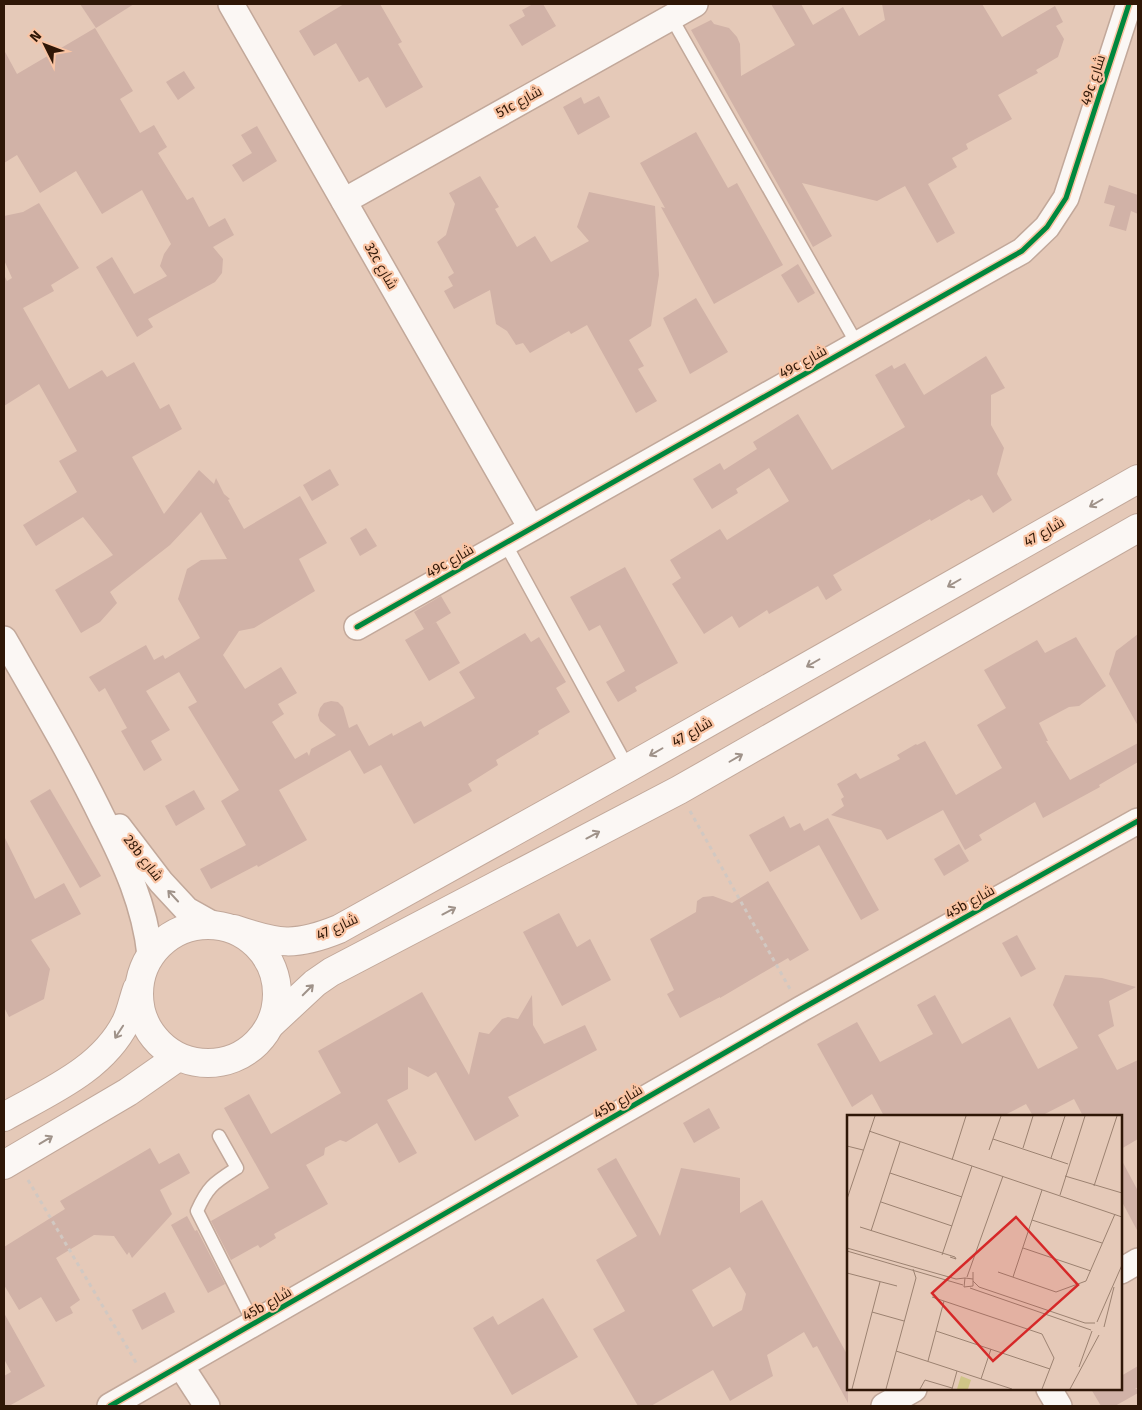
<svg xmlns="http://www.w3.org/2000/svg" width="1142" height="1410" font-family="'Fira Sans',Cairo,sans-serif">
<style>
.building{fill:#d1b2a7;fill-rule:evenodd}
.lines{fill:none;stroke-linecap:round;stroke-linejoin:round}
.service-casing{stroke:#c2a89a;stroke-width:15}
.minor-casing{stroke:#c2a89a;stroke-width:28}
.tertiary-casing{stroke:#c2a89a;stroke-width:30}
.path{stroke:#d1c8c2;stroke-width:3;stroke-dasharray:4 4;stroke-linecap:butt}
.service{stroke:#fbf7f4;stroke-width:12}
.minor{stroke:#fbf7f4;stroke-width:25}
.tertiary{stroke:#fbf7f4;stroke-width:28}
.cycleway-casing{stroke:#f9c4a4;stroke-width:8}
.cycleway{stroke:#00873e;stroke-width:5}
.oneway{stroke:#9f9289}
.labels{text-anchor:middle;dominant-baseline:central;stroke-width:4.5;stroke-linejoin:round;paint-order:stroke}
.street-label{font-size:14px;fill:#2f1707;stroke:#f9c4a4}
.inset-road{fill:none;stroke:#9c8271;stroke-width:1}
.view{fill:#d62828;fill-opacity:0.15;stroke:#d62828;stroke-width:2.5}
.inset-edge{fill:none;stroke:#2f1707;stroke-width:2.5}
</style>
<rect width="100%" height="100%" fill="#e5c9b8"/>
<g class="building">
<polygon points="80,4 134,4 96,28"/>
<polygon points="344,4 380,4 402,42 398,44 423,87 386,108 368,77 359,82 336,43 314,56 299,31"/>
<polygon points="533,4 543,4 556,26 522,46 509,25 525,16 522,10"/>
<polygon points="771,4 801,4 813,25 843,7 859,36 885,20 882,4 982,4 1002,37 1055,6 1063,22 1056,26 1064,39 1058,57 1036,70 1038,73 998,95 1012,119 966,144 968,149 952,158 957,167 928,184 955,233 937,243 905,186 877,201 802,183 832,236 813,247 691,30 711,20 714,24 729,28 737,37 740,44 741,76 795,45"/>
<polygon points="95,28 133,91 120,99 140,133 154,125 167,147 158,153 187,200 193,197 209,227 225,218 234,235 213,247 223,259 222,273 215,282 148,319 153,327 137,337 96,267 112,257 134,294 167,276 160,266 164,254 171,244 142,190 102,214 76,171 40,193 17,155 4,163 4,50 17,74"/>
<polygon points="184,71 195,88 178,100 166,82"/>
<polygon points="599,96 610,117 578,135 563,107 581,97 584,104"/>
<polygon points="257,126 277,161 243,182 232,165 252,153 241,135"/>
<polygon points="696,132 728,188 737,183 783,265 714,304 661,207 665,208 640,163"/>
<polygon points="480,176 499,207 495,209 517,247 535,236 551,262 589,241 577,227 589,192 655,206 659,275 651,326 629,340 644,366 638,369 657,401 636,413 587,325 571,334 569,331 530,353 523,343 516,345 507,331 496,324 490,290 454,309 444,291 453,286 448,277 454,273 437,242 446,235 455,204 449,193"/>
<polygon points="1109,185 1138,195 1138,214 1131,211 1126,231 1109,226 1115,206 1104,203"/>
<polygon points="39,203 79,268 51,285 54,291 23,308 69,389 102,370 107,377 134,362 160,409 169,404 182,429 132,457 164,514 199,470 214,484 216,478 224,494 230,499 228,500 244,529 300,496 327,543 299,559 315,591 254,628 239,631 223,655 245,689 281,667 297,693 278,704 284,714 272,722 295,759 307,752 309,756 311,749 336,735 320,721 318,715 320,708 324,703 331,701 338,702 343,707 349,728 357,724 369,746 392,733 393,736 421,721 424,727 475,698 459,672 525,633 531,642 539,637 566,682 556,688 570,712 538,731 539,734 496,760 498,765 468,784 472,791 414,824 381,765 364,774 350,750 279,790 307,840 258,867 257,865 211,889 200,869 246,845 221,801 239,790 188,707 197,702 179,672 146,691 170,730 151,741 162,760 144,771 121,731 127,728 105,688 99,692 89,677 146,645 154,660 163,655 165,659 200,638 178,599 187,569 201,560 227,559 201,512 170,545 110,592 117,603 100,622 81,633 55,590 113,555 83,517 36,546 23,525 77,492 59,461 77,451 39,384 4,406 4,275 7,281 12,278 4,260 4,216 23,212"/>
<polygon points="798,264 815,293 798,303 781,275"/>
<polygon points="696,298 728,352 690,374 663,318"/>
<polygon points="986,356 1005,388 991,395 991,425 1004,448 997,474 1012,500 993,513 982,495 971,501 969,499 931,521 930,519 833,575 842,590 826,600 818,586 769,614 767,610 739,628 732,616 704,634 672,584 681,578 670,560 720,529 727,540 789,501 769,468 736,489 738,493 712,509 693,479 720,463 724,470 757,449 753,442 798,414 832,470 905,427 875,375 892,365 894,369 905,363 924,395"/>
<polygon points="330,469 339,485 312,501 303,485"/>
<polygon points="366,528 377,546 360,556 350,538"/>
<polygon points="625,567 678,663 635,687 637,691 618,702 606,682 625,671 600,625 589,631 570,597"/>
<polygon points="441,596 451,613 428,627 436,622 460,663 429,681 405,640 424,629 414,612"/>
<polygon points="1138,634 1138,726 1109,674 1116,651"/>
<polygon points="1076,637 1106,686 1079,706 1069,707 1039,723 1048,741 1046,741 1070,780 1138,743 1138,762 1099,785 1100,787 1043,818 1035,802 979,835 982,840 965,850 943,810 887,840 881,830 831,815 844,806 841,799 844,797 837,784 856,773 860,779 900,759 897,755 916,744 917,745 925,741 956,795 1002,768 977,725 1006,708 984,670 1037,640 1045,653"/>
<polygon points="50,789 101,876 80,888 30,801"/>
<polygon points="194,790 205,809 176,826 165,806"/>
<polygon points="784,816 790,828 800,823 804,831 828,818 879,910 861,920 819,845 770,872 749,835"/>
<polygon points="4,836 35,899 64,883 81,914 31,940 50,969 44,999 9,1017 4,1007"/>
<polygon points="959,844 969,861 944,876 934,859"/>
<polygon points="768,881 809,950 790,961 788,958 720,998 720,997 680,1018 667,994 674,990 650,939 696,912 697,901 703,897 713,896 732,903"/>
<polygon points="559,913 577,947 590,939 611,980 562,1006 523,932"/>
<polygon points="1017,935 1036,969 1021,977 1002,943"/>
<polygon points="1065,975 1102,978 1136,987 1109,1001 1114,1026 1098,1035 1117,1070 1138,1060 1138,1139 1121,1149 1121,1116 1083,1116 1074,1099 1041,1116 1033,1116 1026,1104 1003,1116 884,1116 872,1094 852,1107 817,1044 857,1022 880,1062 933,1034 917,1005 935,995 962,1044 1010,1017 1038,1069 1078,1048 1053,1005"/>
<polygon points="422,992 469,1075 479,1032 489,1034 502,1019 508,1017 518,1019 532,995 533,1025 544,1044 585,1025 597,1050 508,1097 519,1116 475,1141 436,1072 428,1077 408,1067 408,1089 387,1100 417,1153 399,1163 377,1123 346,1142 340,1140 325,1148 324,1155 306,1165 328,1204 274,1234 276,1238 260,1248 258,1245 231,1260 211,1221 269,1188 224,1108 249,1094 271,1134 341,1093 318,1051"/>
<polygon points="709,1108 720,1128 694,1143 683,1123"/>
<polygon points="150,1148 159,1164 179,1153 190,1173 160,1190 172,1214 132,1258 129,1252 127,1255 114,1236 94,1235 56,1258 80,1300 70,1307 73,1313 56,1322 41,1297 19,1310 4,1285 4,1247 65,1209 60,1201"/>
<path d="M616 1158 660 1236 681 1168 740 1178V1213L762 1200 848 1356V1403L817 1346 813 1348 804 1332 767 1355 773 1376 730 1401 713 1370 651 1406H638L593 1329 625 1311 596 1260 637 1236 597 1169ZM730 1267 746 1294 742 1310 713 1327 692 1290Z"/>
<polygon points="1121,1159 1138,1191 1138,1232 1121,1200"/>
<polygon points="187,1216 195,1231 197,1230 225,1284 208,1293 171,1225"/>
<polygon points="165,1292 175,1312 142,1330 132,1310"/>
<polygon points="543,1298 578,1357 512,1395 473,1328 493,1316 498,1325"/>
<polygon points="4,1313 45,1386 9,1406 4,1406 4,1376 11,1372 4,1359"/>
<polygon points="1138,1366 1138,1387 1135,1389 1138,1389 1138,1393 1115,1406 1101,1406 1091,1389 1121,1389 1121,1376"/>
</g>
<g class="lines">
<defs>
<g id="service">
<polyline points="671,17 857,344"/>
<polyline points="505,543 628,768"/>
<path d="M219 1136 237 1168C214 1183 208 1186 197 1211L254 1324"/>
</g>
<g id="minor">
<polyline points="231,4 531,528"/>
<polyline points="344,201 695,4"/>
<polyline points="357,627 1022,251 1047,227 1066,198 1129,4"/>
<path d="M4 639C38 698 73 757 103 819 125 862 145 906 150 955"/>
<polyline points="119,827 161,882 187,910 212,924"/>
<polyline points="1121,1271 1138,1261"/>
<polyline points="181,1366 207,1406"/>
<polyline points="1049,1389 1059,1406"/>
<polyline points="110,1406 801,1009 1138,821"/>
<polyline points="884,1406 914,1389"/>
</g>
<g id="tertiary">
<circle cx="208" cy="994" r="69"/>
<path d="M234 929C278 944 295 947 339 929L628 768 1138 479"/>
<polyline points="272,1023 315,983 331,972 679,790 1138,528"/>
<path d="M4 1117C48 1092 102 1070 126 1022 131 1012 133 1000 137 989"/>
<polyline points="4,1165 128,1092 178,1057"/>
</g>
</defs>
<use href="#service" class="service-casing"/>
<use href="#minor" class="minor-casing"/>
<use href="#tertiary" class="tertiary-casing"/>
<g class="path">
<polyline points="690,811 790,989"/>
<polyline points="28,1180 137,1364"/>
</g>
<use href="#service" class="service"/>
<use href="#minor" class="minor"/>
<use href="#tertiary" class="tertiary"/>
<defs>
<g id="cycleway">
<polyline points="357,627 1022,251 1047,227 1066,198 1129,4"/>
<polyline points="110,1406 801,1009 1138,821"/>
</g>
</defs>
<use href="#cycleway" class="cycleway-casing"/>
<use href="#cycleway" class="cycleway"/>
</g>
<defs><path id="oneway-shaft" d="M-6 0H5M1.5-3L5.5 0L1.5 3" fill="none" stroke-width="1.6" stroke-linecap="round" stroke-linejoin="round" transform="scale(1.25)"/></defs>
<g class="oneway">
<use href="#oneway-shaft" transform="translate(1096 503) rotate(150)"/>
<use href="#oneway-shaft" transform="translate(954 583) rotate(150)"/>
<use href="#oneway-shaft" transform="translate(813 663) rotate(150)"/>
<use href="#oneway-shaft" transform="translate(656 752) rotate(150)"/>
<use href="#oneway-shaft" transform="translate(736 758) rotate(-30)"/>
<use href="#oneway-shaft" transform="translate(593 835) rotate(-28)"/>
<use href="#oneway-shaft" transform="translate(173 896) rotate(-133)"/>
<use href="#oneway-shaft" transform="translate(449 911) rotate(-28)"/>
<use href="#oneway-shaft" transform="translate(308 990) rotate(-45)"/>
<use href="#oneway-shaft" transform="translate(119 1032) rotate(123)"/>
<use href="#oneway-shaft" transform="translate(46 1140) rotate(-31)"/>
</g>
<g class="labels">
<g class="street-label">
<text transform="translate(1093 80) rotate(-72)">49c شارع</text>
<text transform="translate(519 102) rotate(-29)">51c شارع</text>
<text transform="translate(381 266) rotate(60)">32c شارع</text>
<text transform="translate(803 362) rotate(-29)">49c شارع</text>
<text transform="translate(1044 532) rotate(-30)">شارع 47</text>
<text transform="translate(450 561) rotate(-30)">49c شارع</text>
<text transform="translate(692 732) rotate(-30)">شارع 47</text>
<text transform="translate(143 858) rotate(52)">28b شارع</text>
<text transform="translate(970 902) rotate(-29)">45b شارع</text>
<text transform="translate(337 927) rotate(-25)">شارع 47</text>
<text transform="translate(618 1102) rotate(-30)">45b شارع</text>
<text transform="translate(267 1304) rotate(-30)">45b شارع</text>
</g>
</g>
<g transform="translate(847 1115)">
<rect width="275" height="275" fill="#e5c9b8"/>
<path d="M114 261 124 265 121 274H110Z" fill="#cfc587"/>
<path class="inset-road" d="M22 16 275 102M146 24 221 49M0 31 16 35M176 33 186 1M142 35 154 1M204 43 218 1M105 45 119 1M43 58 115 82M218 61 275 78M247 71 270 1M213 80 238 1M0 84 28 1M34 87 105 111M185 105 255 128M13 112 108 142 109 144 103 142M24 116 53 27M0 133 109 164 118 163M176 133 244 156M0 136 116 170M95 140 125 51M151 157 209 177 239 166 268 99M0 158 50 171M120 162 156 61M166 162 195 75M126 164 118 163 117 172 126 171V157M126 166 132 172 238 208H248M123 173 244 215M85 182 195 219 207 243 195 274M25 197 57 206M250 207 275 150M257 212 267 172M89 216 203 254M49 236 165 274M81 246 97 186M232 252 245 216M134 264 144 234M5 274 33 167M39 274 69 163 66 154M73 274 78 265 105 273M105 274 110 256M223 274 252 220"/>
<path class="view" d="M169 102 231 170 146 246 85 178Z"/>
<rect width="275" height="275" class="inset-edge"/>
</g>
<rect width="1142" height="1410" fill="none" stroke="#2f1707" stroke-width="10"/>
<g transform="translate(45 45) rotate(312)" stroke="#f9c4a4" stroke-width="4" paint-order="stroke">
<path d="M0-4L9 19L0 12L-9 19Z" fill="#2f1707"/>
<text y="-8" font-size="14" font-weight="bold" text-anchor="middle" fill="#2f1707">N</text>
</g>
</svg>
